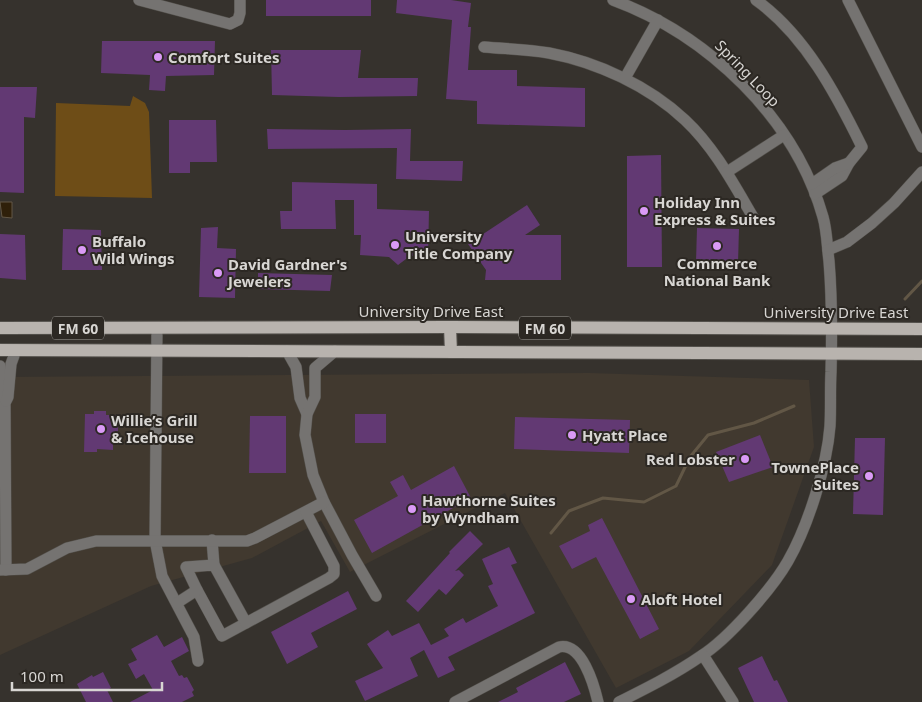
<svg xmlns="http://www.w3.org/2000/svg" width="922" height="702" font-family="'Noto Sans',sans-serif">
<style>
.built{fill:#41392f}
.green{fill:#6e4d17}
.water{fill:#2f200a;stroke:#625746}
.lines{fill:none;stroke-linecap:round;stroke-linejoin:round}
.stream{stroke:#625746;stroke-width:3}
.building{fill:#623973}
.minor-casing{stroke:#53504b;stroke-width:12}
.major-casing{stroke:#53504b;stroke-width:14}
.minor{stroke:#757371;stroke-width:11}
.major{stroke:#b8b3ae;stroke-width:12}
.poi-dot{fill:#da9af6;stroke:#2c2823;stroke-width:2}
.labels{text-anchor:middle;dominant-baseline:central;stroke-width:4;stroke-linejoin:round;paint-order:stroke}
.shield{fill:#2c2823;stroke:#a4a29e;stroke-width:1}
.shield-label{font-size:14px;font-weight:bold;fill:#d8d6d3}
.poi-label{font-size:15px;font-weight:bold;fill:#d8d6d3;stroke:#2c2823;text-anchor:start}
.street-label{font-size:15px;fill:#d8d6d3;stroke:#2c2823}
</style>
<rect width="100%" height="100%" fill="#36322d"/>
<polygon class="built" points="589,373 809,380 814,447 772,565 689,651 616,688 505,493 350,572 321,521 252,558 151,586 0,655 0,377"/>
<polygon class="green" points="133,96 145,103 149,112 152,198 55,196 56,103 130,106"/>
<polygon class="water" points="0,202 12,202 12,218 2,217"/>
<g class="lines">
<g class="stream">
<polyline points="905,299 922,281"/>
<polyline points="551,533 569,511 603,498 644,502 676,486 690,457 708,435 754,423 794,406"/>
</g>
</g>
<g class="building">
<rect x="266" y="0" width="105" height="16"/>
<polygon points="397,0 451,0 471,3 468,27 471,27 468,70 517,70 517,86 585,88 585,127 477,124 477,101 446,99 452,20 396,13"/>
<polygon points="102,41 215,41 214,75 166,76 165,91 149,90 150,75 101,73"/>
<polygon points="271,50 361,50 358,78 418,78 417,96 339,97 272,95"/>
<polygon points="0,87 37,87 35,118 24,117 24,193 0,192"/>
<polygon points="169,120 216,120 217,162 190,162 190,173 169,173"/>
<polygon points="267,129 345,130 411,129 410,161 463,161 462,181 396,179 397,148 268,149"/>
<polygon points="661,155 662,267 627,267 627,156"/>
<polygon points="292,182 377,184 377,209 429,211 428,257 410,256 398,265 389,257 360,255 361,235 354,235 354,200 335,200 336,229 281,229 280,211 292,211"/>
<polygon points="527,205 540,225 525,235 561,235 561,280 485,280 486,270 468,244"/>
<polygon points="218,227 217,248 236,249 235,298 199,297 201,228"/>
<polygon points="697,228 739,229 738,263 696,262"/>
<polygon points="63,229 101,230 102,270 62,270"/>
<polygon points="0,234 25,235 26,280 0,278"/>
<polygon points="258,273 332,275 330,291 258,289"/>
<polygon points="94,411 106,411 106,415 118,415 118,443 113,443 113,450 97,449 97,452 84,452 85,414 94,414"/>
<rect x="355" y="414" width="31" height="29"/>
<polygon points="250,416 286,416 286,473 249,473"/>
<polygon points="515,417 630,420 629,453 514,449"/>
<polygon points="760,435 773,467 729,482 716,452"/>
<polygon points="855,438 885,438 883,515 853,514"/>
<polygon points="454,466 471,498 372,553 354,520 398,496 390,482 403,475 411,490"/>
<polygon points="602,518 659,629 640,639 596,557 572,569 559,546 590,531 588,525"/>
<polygon points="470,531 483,544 455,571 459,570 464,575 446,595 439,589 418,612 406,601 450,553 449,552"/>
<polygon points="509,547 517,563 511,565 535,613 448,657 455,670 438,678 424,650 410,658 418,676 365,701 355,681 383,668 367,644 388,630 392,636 419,623 431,645 449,636 444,629 463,618 466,623 498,606 488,586 493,584 482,559"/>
<polygon points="348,591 357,609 311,633 318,647 287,664 271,632"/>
<polygon points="157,635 164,647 182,637 189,651 171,661 179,676 182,675 184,678 187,677 194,690 192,692 194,696 182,702 130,702 153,690 144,674 136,679 128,664 137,660 131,649"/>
<polygon points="762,656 774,681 777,680 788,702 754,702 738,668"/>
<polygon points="565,662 581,694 564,702 498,702 518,692 516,688"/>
<polygon points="103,672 111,688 107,690 113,702 86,702 77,684 92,675 93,677"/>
</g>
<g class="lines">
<defs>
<g id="minor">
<polyline points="139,0 230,24 238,20 240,13 240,0"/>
<path d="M613 0C708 35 795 118 823 217 827 231 827 246 829 261 832 298 832 335 831 372 830 390 831 408 830 426 827 466 808 526 788 561 772 589 728 639 701 656 675 674 647 688 619 702"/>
<path d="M756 0C805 35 836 94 862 147L849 163 842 176 815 194"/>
<polyline points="848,0 922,147"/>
<path d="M484 47C506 49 528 49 549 53 597 62 649 86 685 120 714 147 733 183 753 217"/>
<polyline points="625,78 658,20"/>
<polyline points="727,172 784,135"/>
<polyline points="812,184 835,168 849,163"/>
<polyline points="828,250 847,242 872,223 894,203 922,172"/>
<polyline points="157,328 155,540 162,576 194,637 198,661"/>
<polyline points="287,351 296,367 300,398 307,414"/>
<polyline points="335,351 315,368 315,397 307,414 305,435 313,475 324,502 352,555 376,596"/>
<polyline points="0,366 2,397 5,402 6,570"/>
<polyline points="6,401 8,397 11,364 16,350"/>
<polyline points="212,540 214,565"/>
<polyline points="0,570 27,569 67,548 96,541 247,541 255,538 324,502"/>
<polyline points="197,590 222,636 246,623"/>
<polyline points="177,603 197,590 186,567 214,565 246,623 329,578 334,574 334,566 306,512"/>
<polyline points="703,655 733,702"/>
<path d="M455 702 559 647C582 642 594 685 598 702"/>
</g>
<g id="major">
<polyline points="450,327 451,352"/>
<polyline points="0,328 450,327 922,329"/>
<polyline points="0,350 922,354"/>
</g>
</defs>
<use href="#minor" class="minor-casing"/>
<use href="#major" class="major-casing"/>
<use href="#minor" class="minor"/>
<use href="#major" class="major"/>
</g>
<g class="poi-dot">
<circle cx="158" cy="57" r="5"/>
<circle cx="644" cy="211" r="5"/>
<circle cx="395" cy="245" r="5"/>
<circle cx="717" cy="246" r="5"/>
<circle cx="82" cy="250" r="5"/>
<circle cx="218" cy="273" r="5"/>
<circle cx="101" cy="429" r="5"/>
<circle cx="572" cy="435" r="5"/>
<circle cx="745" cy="459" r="5"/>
<circle cx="869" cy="476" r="5"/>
<circle cx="412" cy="509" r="5"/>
<circle cx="631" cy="599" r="5"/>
</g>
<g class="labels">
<g class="shield">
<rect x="52" y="316.5" width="52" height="23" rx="4"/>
<rect x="519" y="316.5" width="52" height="23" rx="4"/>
</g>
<g class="shield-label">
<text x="78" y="328">FM 60</text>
<text x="545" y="328">FM 60</text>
</g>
<g class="poi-label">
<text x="168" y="57">Comfort Suites</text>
<text x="654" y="202">Holiday Inn<tspan x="654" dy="17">Express &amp; Suites</tspan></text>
<text x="405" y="236">University<tspan x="405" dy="17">Title Company</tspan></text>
<text x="92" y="241">Buffalo<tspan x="92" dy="17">Wild Wings</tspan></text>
<text x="717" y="263" text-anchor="middle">Commerce<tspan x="717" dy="17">National Bank</tspan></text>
<text x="228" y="264">David Gardner's<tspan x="228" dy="17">Jewelers</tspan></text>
<text x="111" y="420">Willie’s Grill<tspan x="111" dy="17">&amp; Icehouse</tspan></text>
<text x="582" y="435">Hyatt Place</text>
<text x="735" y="459" text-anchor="end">Red Lobster</text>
<text x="859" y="467" text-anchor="end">TownePlace<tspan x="859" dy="17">Suites</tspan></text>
<text x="422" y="500">Hawthorne Suites<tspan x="422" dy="17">by Wyndham</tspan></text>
<text x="641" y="599">Aloft Hotel</text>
</g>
<g class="street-label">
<text transform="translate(748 73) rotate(46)">Spring Loop</text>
<text x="431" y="311">University Drive East</text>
<text x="836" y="312">University Drive East</text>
</g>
</g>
<path d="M12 682v8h150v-8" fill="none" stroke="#d8d6d3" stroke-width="2.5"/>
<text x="20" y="682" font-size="15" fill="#d8d6d3" stroke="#2c2823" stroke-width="4" paint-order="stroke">100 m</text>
</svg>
